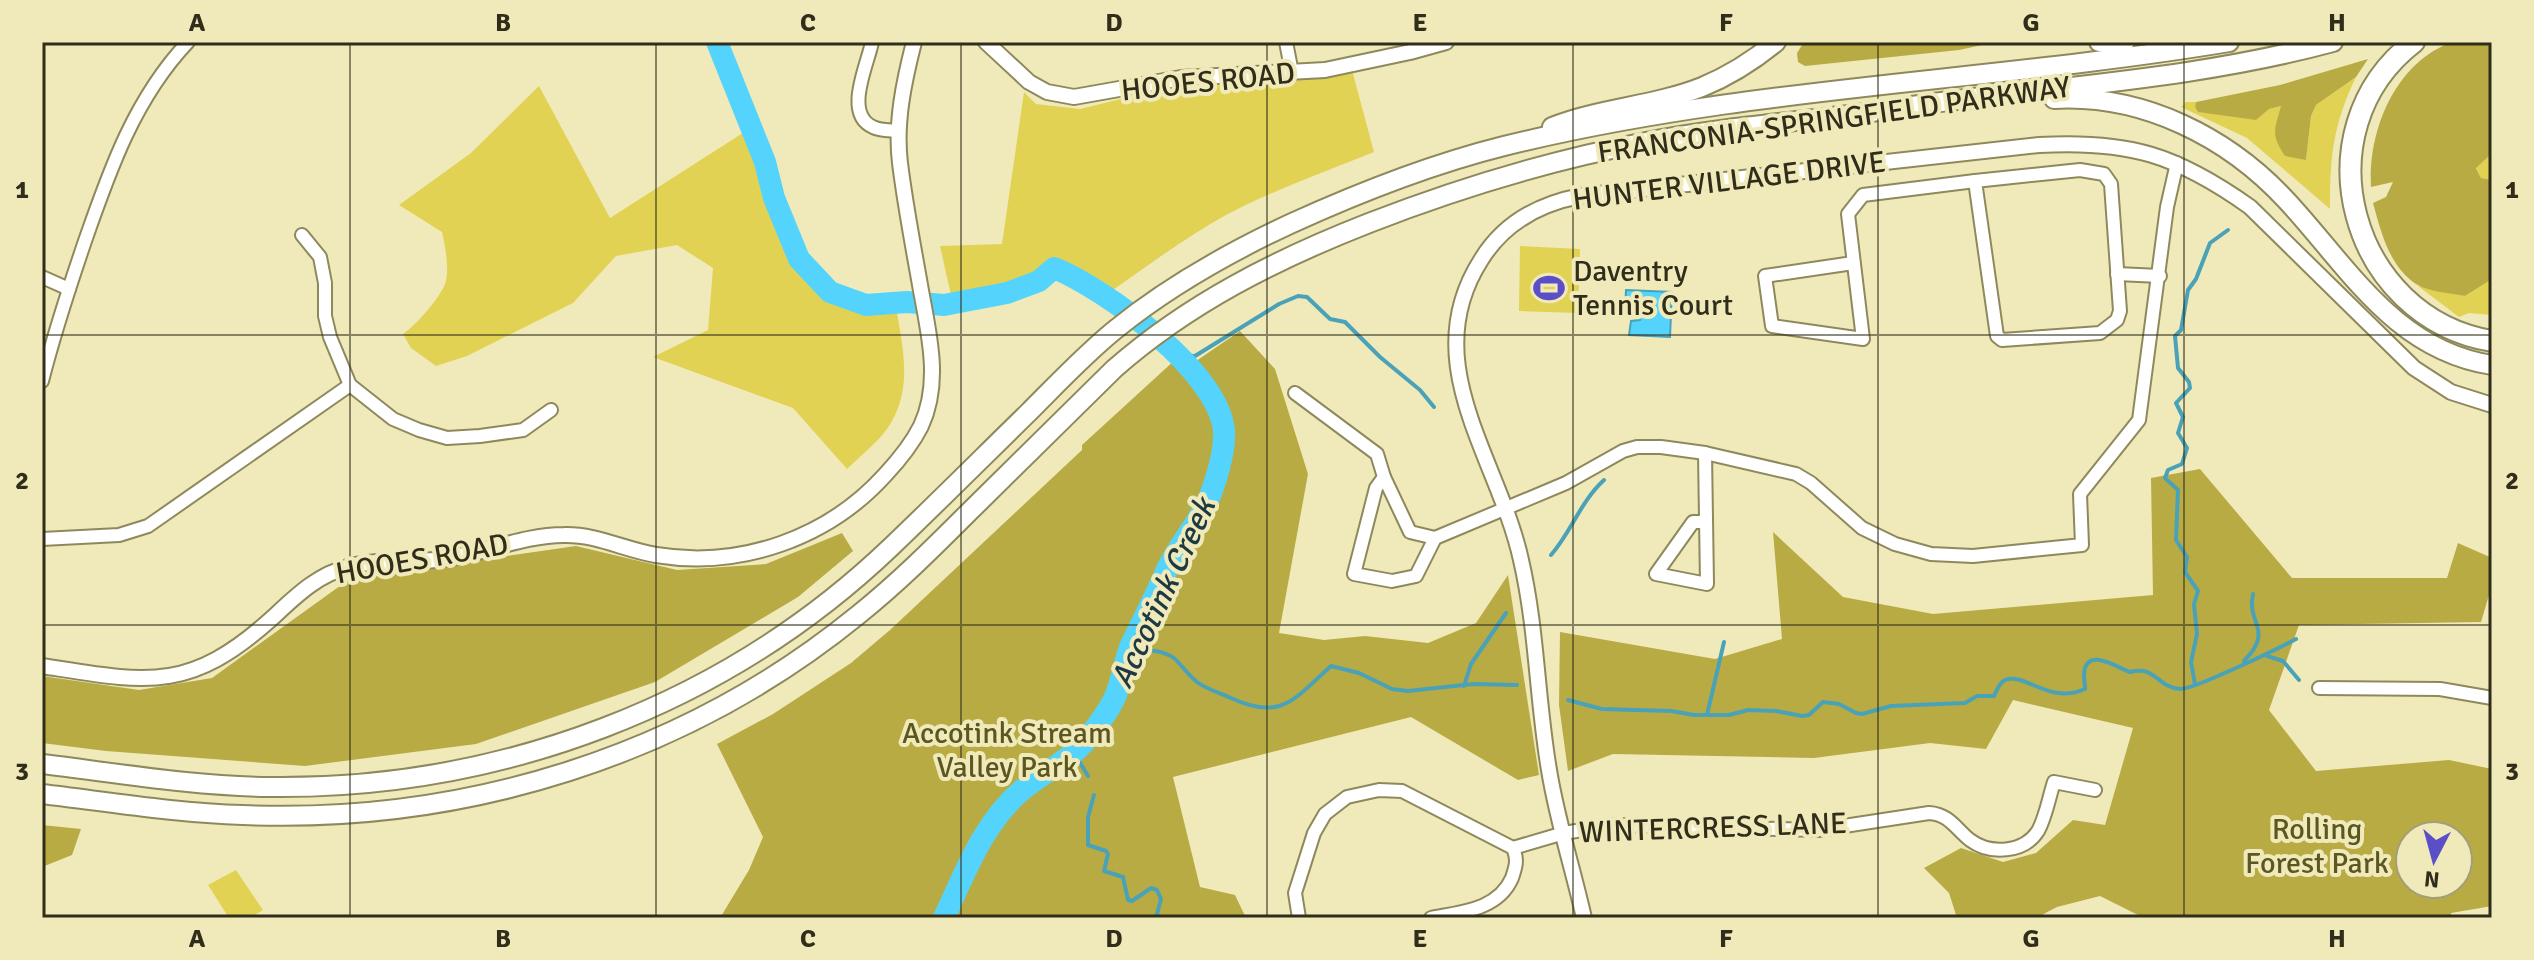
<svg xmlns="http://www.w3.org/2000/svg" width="2534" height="960" font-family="Signika,sans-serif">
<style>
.green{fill:#e1d254}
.forest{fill:#b8ab44;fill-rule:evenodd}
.water{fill:#54d4fc;stroke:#49a2b8;stroke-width:2}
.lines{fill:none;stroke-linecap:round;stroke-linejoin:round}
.stream{stroke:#49a2b8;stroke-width:4}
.river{stroke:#54d4fc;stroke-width:22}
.minor-casing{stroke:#8e895c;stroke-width:16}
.tertiary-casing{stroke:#8e895c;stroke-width:18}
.primary-casing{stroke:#8e895c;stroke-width:22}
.trunk-casing{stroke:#8e895c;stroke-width:24}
.minor{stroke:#fff;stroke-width:12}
.tertiary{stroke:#fff;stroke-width:14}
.primary{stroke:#fff;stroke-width:18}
.trunk{stroke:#fff;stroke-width:20}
.grid{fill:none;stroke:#302d1b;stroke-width:2;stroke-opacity:0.55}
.labels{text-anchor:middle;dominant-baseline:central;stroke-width:8;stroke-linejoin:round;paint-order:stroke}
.street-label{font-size:30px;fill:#302d1b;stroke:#f0eaba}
.poi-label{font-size:30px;fill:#302d1b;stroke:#f0eaba;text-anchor:start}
.park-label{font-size:30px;fill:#5c5620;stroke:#f0eaba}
.water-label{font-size:32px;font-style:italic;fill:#1e3942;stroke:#f0eaba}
.neatline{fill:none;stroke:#302d1b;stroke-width:3}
.grid-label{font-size:26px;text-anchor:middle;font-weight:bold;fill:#302d1b}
</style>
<rect width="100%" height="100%" fill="#f0eaba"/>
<g class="green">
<path d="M1352 70 1374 152C1325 172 1273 190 1226 215 1183 239 1143 269 1103 297L1074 269 1023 298 986 304H953L940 246 1002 244 1024 92 1036 104 1080 109 1186 83 1305 80Z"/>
<path d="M2356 77C2333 125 2330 156 2330 209L2247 138 2181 107 2186 102H2196L2195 107 2199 112 2258 117 2269 109 2281 106 2306 160 2311 116 2316 105Z"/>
<path d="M539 86 610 218 746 131 776 222 797 268 826 298 895 301C902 345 915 389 887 429 876 444 860 456 847 469L793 408 653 357 708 330 713 268 677 245 616 256 573 303 467 356 436 366 411 348 403 334C416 325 439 299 445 284 450 269 445 246 442 232L399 205 471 153Z"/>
<polygon points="2492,153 2492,180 2481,178 2476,167"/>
<polygon points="1520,246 1580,249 1578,313 1519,311"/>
<polygon points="2492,279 2492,315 2469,313 2459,317 2418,286 2465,296"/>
<polygon points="236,870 263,910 249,918 229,918 208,885"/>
</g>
<g class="forest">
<polygon points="1804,42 1996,42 1959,50 1805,66 1798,62 1797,53"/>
<path d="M2452 42H2492V153L2476 168 2481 178 2492 180V279L2465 296C2451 293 2428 292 2416 284 2389 266 2381 232 2373 203L2386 197 2393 182 2371 187C2368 130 2395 63 2452 42Z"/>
<path d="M2368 59 2356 77 2316 105 2311 116 2306 160 2285 156C2270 134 2275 129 2281 106L2269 109 2256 120 2198 112 2195 107 2196 102 2280 85Z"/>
<polygon points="1240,331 1275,369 1308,474 1279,633 1324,640 1365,636 1428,643 1476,623 1508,575 1539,775 1518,780 1411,717 1173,777 1200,887 1235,895 1246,918 720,918 749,870 763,837 717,744 773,714 851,663 890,630 1082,450 1082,445 1176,359 1186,368"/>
<path d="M2200 469 2292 578H2447L2458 543 2492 558V585L2481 622 2299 625 2269 710 2316 771 2449 760 2492 769V906L2451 913V918H2144L2100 896 2057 907 2036 918H1957L1949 893 1924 868 1961 848 2003 862 2036 853 2073 820 2105 825 2133 728 2013 700 1986 749 1930 743 1814 758 1613 754 1568 771 1559 705 1560 632 1715 659 1782 639 1773 532 1843 597 1933 614 2153 595 2151 478ZM2458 836V884H2410V836Z"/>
<polygon points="842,533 853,551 798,597 655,682 476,744 305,766 106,751 42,743 42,676 139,690 212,678 351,578 576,546 677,570 766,564"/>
<polygon points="42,825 81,829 72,855 42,867"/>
</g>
<polygon class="water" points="1626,290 1672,292 1670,337 1629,335 1631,321 1640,320 1642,313 1638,309 1625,308"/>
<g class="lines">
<g class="stream">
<polyline points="1179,355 1195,356 1279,304 1298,296 1307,297 1330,319 1345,322 1380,357 1420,390 1434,407"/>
<path d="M1551 555C1572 531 1580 502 1604 480"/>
<path d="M1138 633 1148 650C1182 654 1175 664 1197 682 1206 689 1220 693 1231 698 1282 722 1295 698 1331 666L1359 673 1392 689 1408 691 1473 684 1517 685"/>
<polyline points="2267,656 2283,661 2299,680"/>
<path d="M2244 661C2275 629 2246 624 2253 594"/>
<polyline points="2195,684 2191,662 2197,634 2194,604 2198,591 2185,572 2187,557 2176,540 2178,490 2165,478 2168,470 2182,464 2187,448 2178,433 2183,417 2176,403 2190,388 2189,382 2178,368 2175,336 2181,330 2188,290 2196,279 2210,243 2228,230"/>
<polyline points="1464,686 1471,664 1506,613"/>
<path d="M1568 700 1602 709 1671 711 1694 715H1729L1748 710 1776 711 1802 716 1809 715 1823 702 1839 704 1856 713 1862 714 1891 706 1965 703 1977 696H1994C1997 690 1999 683 2005 680 2025 672 2049 705 2085 689 2085 684 2084 680 2084 675 2085 645 2118 668 2130 672 2156 665 2156 687 2180 689 2193 690 2279 648 2296 639"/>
<polyline points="1707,715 1724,642"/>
<polyline points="1077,749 1079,761 1088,776"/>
<polyline points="1094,795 1088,817 1088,845 1106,851 1108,854 1104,871 1123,877 1128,900 1132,901 1151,888 1157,890 1161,899 1156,918"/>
</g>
<path class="river" d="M717 42 765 162 774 198 799 259 830 292 866 305 907 302 944 305 1007 293 1039 281 1054 268C1106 289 1219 372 1224 431 1225 451 1217 477 1210 496 1199 524 1176 547 1165 574 1154 599 1142 622 1131 645 1124 662 1122 681 1115 697 1109 711 1097 726 1088 738 1070 760 1044 772 1022 790 983 823 965 873 944 918"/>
<defs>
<g id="minor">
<path d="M872 42C868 64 843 114 873 127 880 131 891 130 899 131"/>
<polyline points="1286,42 1292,73"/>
<polygon points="2080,170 2104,174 2111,184 2120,311 2117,320 2100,333 2002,340 1997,336 1975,181"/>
<polyline points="302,235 320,257 325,283 325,316 330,337 350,385 393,419 419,430 447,438 480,436 523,430 551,410"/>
<polyline points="1853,263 1765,276 1772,326 1863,339 1848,214 1863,195 1975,181"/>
<polyline points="2117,274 2160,276"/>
<polyline points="42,277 69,289"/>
<path d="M42 381C54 334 69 288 85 241 110 169 135 98 188 42"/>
<polyline points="1295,393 1377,454 1384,477 1410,532 1435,538"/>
<polyline points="1705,453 1707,584 1656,574 1693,522 1706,522"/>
<polyline points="1384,477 1376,488 1354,574 1392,581 1416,576 1435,538 1566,483 1623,451 1637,447 1661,447 1705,453 1796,474 1811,483 1862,528 1895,544 1931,554 1973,556 2082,545 2080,494 2139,420 2167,207 2177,163"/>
<polyline points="42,539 119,535 148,526 350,385"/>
<polyline points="2319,688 2440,689 2492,698"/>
<path d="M1513 848 1564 833 1612 825 1818 830 1929 813C1949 814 1956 829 1970 840 1990 855 2024 853 2038 831 2046 817 2049 797 2054 782L2095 790"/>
<path d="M1299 918 1295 893 1314 833 1325 814 1347 797 1379 790 1402 791 1513 848C1518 860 1516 866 1512 878 1498 910 1461 912 1431 918"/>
</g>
<g id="tertiary">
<polyline points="986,42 1029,82 1047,92 1074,97 1181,78 1325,70 1410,52 1446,42"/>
<path d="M42 666C145 682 187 694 270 620 294 598 316 575 348 567 379 558 412 564 443 559 483 554 523 535 564 535 596 534 625 550 656 555 741 569 828 538 885 475 899 460 912 444 921 426 942 381 928 331 920 285 913 245 905 204 900 163 895 123 904 81 914 42"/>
<path d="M1584 918C1573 869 1557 820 1549 770 1537 700 1537 629 1521 560 1499 459 1415 363 1481 260 1503 224 1539 204 1580 196L2039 145C2129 140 2177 155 2250 207L2414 368 2451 392 2492 405"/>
</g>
<g id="primary">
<polyline points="2099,42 2125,42"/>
<path d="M2054 99C2143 94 2228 137 2287 201 2349 268 2395 350 2492 365"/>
<path d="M1552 127C1600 108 1654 106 1702 87 1729 76 1754 60 1776 42"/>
<path d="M42 764C117 773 193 786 269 787 499 790 725 706 892 546 938 502 983 457 1029 412 1057 384 1085 354 1116 329 1169 286 1228 253 1290 224 1358 193 1432 164 1504 146 1743 87 1988 82 2229 42"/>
<path d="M42 794C109 802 176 813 243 815 465 824 685 756 858 615 898 583 934 547 970 511 1018 464 1066 416 1114 369 1189 303 1277 259 1369 223 1459 188 1552 160 1646 142 1716 128 1786 123 1857 114 1899 108 1941 101 1984 97 2101 83 2219 73 2333 42"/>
</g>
<path id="trunk" d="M2414 42C2298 131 2351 318 2492 341"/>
</defs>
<use href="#minor" class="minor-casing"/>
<use href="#tertiary" class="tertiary-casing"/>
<use href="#primary" class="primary-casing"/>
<use href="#trunk" class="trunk-casing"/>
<use href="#minor" class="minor"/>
<use href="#tertiary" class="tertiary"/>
<use href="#primary" class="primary"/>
<use href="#trunk" class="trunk"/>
</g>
<path class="grid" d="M350 42V918M656 42V918M961 42V918M1267 42V918M1573 42V918M1878 42V918M2184 42V918M42 335H2492M42 625H2492"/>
<defs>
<symbol id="stadium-bare" viewBox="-9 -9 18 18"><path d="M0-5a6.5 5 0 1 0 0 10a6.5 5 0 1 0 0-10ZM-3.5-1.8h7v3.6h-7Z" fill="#5b4fc8" stroke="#f0eaba" stroke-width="2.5" paint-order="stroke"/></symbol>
</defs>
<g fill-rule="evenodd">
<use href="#stadium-bare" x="1527" y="266" width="44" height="44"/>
</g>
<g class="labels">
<g class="street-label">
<text transform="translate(1208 82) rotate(-6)">HOOES ROAD</text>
<text transform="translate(1834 120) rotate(-8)">FRANCONIA-SPRINGFIELD PARKWAY</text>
<text transform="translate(1729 181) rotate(-7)">HUNTER VILLAGE DRIVE</text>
<text transform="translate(422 559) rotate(-10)">HOOES ROAD</text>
<text transform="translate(1713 828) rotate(-2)">WINTERCRESS LANE</text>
</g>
<g class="poi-label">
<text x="1573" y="271">Daventry<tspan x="1573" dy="34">Tennis Court</tspan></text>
</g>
<g class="park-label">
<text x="1007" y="733">Accotink Stream<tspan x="1007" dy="34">Valley Park</tspan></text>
<text x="2317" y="829">Rolling<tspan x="2317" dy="34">Forest Park</tspan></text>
</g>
<g class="water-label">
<text transform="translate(1163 593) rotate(-65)">Accotink Creek</text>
</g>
</g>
<rect width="2534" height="960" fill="none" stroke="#f0eaba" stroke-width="88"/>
<g transform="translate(2434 860) rotate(186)"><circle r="38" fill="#f0eaba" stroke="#a39e7a" stroke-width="2"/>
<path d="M0-6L14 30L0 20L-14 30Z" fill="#5b4fc8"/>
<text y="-12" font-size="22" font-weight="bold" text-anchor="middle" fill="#302d1b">N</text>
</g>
<rect x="44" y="44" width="2446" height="872" class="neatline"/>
<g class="grid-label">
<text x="197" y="31">A</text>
<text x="503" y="31">B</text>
<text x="808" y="31">C</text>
<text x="1114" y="31">D</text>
<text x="1420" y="31">E</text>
<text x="1726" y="31">F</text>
<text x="2031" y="31">G</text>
<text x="2337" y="31">H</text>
<text x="22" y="198">1</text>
<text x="2512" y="198">1</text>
<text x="22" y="489">2</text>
<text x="2512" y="489">2</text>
<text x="22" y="780">3</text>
<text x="2512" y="780">3</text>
<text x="197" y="947">A</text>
<text x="503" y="947">B</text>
<text x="808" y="947">C</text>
<text x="1114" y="947">D</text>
<text x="1420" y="947">E</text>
<text x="1726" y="947">F</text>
<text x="2031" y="947">G</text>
<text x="2337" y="947">H</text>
</g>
</svg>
